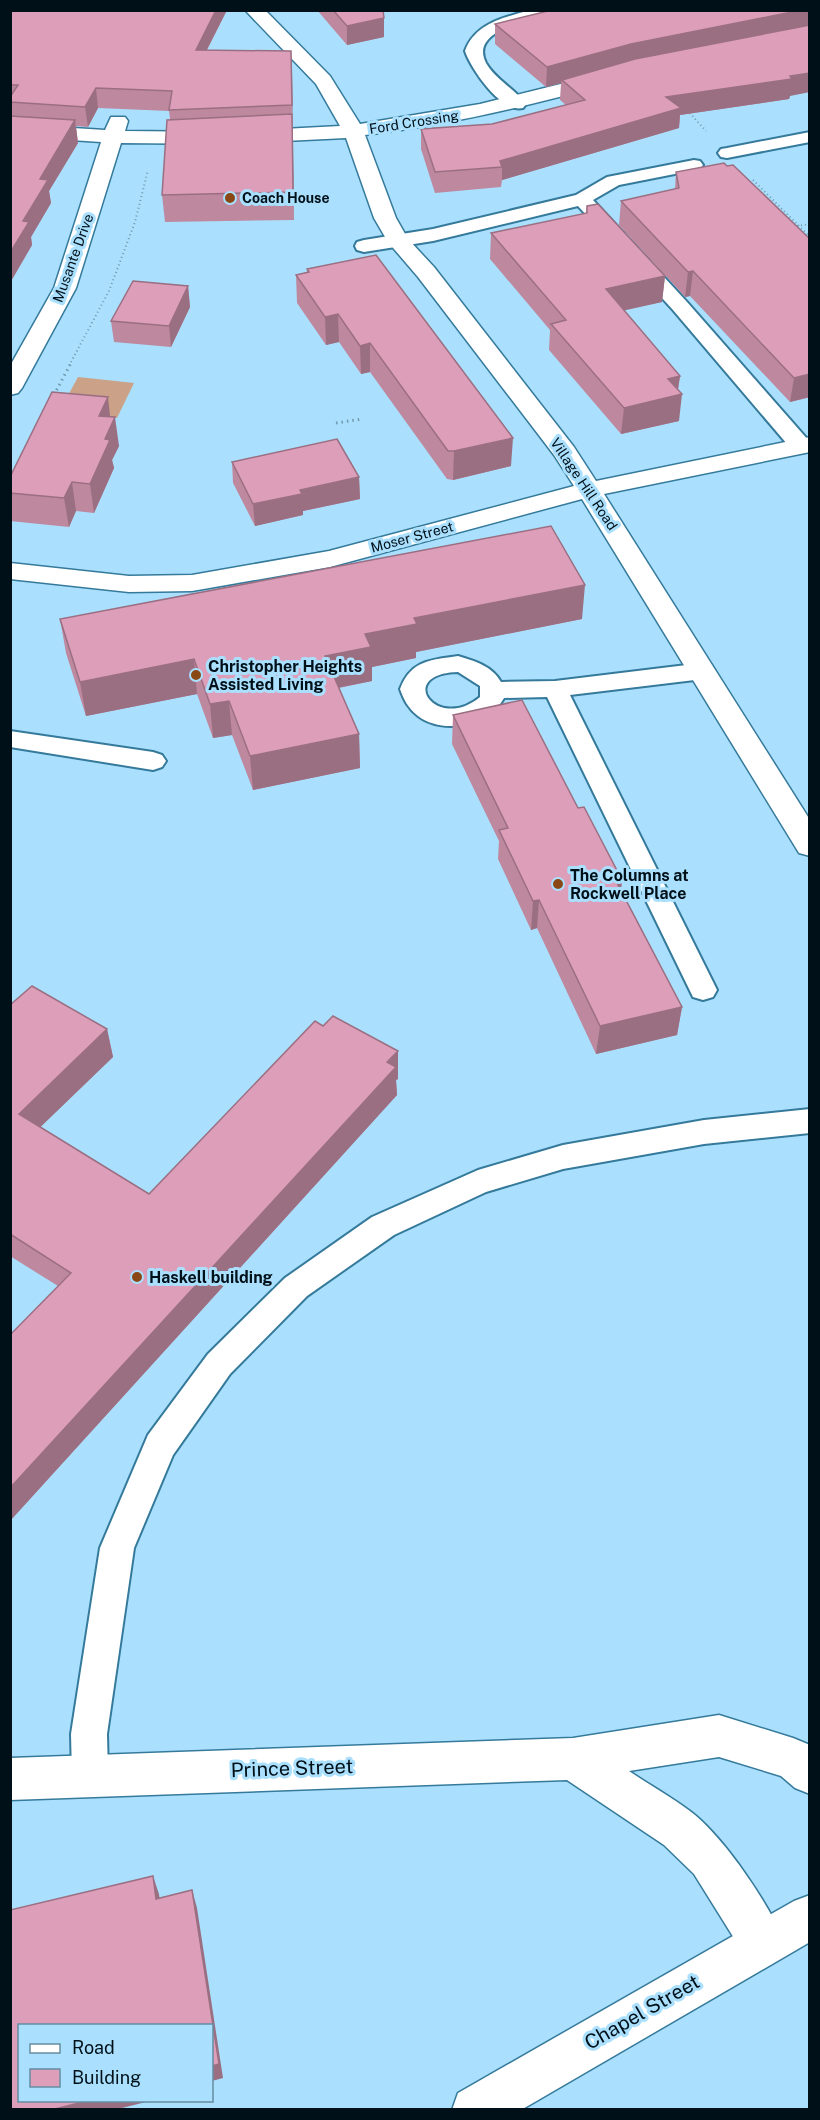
<svg xmlns="http://www.w3.org/2000/svg" width="820" height="2120" font-family="'Public Sans',sans-serif">
<style>
.green{fill:#cba188}
.lines{fill:none;stroke-linecap:round;stroke-linejoin:round}
.service-casing{stroke:#357a9b;stroke-width:4}
.minor-casing{stroke:#357a9b;stroke-width:3}
.secondary-casing{stroke:#357a9b;stroke-width:3}
.path-far1{stroke:#7099af;stroke-width:2;stroke-dasharray:1 3;stroke-linecap:butt}
.path{stroke:#7099af;stroke-width:3;stroke-dasharray:1.5 4;stroke-linecap:butt}
.service{fill:#fff;fill-rule:evenodd}
.minor{fill:#fff;fill-rule:evenodd}
.secondary{fill:#fff;fill-rule:evenodd}
.wall{fill:#be889f}
.shaded-wall{fill:#9b6f82}
.building{fill:#dd9eb9;stroke:#9b6f82;stroke-width:1.5}
.poi-dot{fill:#8a4817;stroke:#aae0fd;stroke-width:2}
.labels{text-anchor:middle;dominant-baseline:central;stroke-width:6;stroke-linejoin:round;paint-order:stroke}
.far-street-label{font-size:14px;fill:#001019;stroke:#aae0fd}
.far-poi-label{font-size:14px;font-weight:bold;fill:#001019;stroke:#aae0fd;text-anchor:start}
.poi-label{font-size:16px;font-weight:bold;fill:#001019;stroke:#aae0fd;text-anchor:start}
.near-street-label{font-size:20px;fill:#001019;stroke:#aae0fd}
</style>
<rect width="100%" height="100%" fill="#aae0fd"/>
<polygon class="green" points="78,377 134,383 117,418 59,412"/>
<g class="lines">
<defs>
<g id="service">
<path d="M531 10H562L560 13C537 19 468 28 486 63 496 80 515 89 526 104L523 108C501 113 471 69 465 51 475 23 505 17 531 10Z"/>
<polygon points="810,132 810,142 727,158 721,157 718,153 721,149 727,148"/>
<polygon points="694,160 700,161 703,165 700,169 619,185 593,200 687,302 809,441 809,451 801,452 793,451 673,310 578,206 433,241 364,252 357,250 355,246 357,242 364,240 433,229 576,195 607,177"/>
<path d="M458 656C475 661 492 666 501 682L555 681 703 663 711 665 715 671 711 677 703 679 570 695 717 990 713 997 703 1000 693 997 547 697 504 698C489 726 443 735 418 716 408 708 404 700 400 689 411 660 431 660 458 656ZM458 672 480 686V697C437 733 394 674 458 672Z"/>
<polygon points="10,731 153,752 162,755 166,761 162,767 153,770 10,747"/>
<polygon points="810,1109 810,1133 704,1144 563,1169 486,1192 394,1235 307,1296 230,1374 173,1455 134,1548 107,1734 108,1775 103,1788 90,1793 77,1788 72,1775 71,1734 100,1548 148,1435 208,1354 285,1278 372,1217 478,1170 563,1145 704,1120"/>
</g>
<g id="minor">
<path d="M245 10H265L330 76 360 124 480 104 605 73 612 75 615 79 612 83C531 105 449 125 365 135L396 218 408 239 434 267 574 447 596 481 810 437V452L604 494 810 820V856L799 853 582 499 330 567 192 591 129 592 10 579V563L129 576 192 575 329 551 574 486 554 455 418 277 388 242 374 218 346 138 224 144 121 143 76 288 22 388 18 393 10 395V366L54 288 101 142 10 136V124L105 130 111 117H125L128 121 125 131 224 132 340 126 316 84Z"/>
<path d="M719 1715 793 1738 810 1745V1794L795 1788 781 1776 719 1757 629 1771C651 1786 675 1799 695 1815 727 1842 769 1904 785 1943L779 1959 763 1965 747 1959 694 1874 664 1845 567 1780 10 1800V1758L573 1738Z"/>
</g>
<polygon id="secondary" points="810,1895 810,1942 521,2110 452,2110 458,2093 794,1901"/>
</defs>
<use href="#service" class="service-casing"/>
<use href="#minor" class="minor-casing"/>
<use href="#secondary" class="secondary-casing"/>
<g class="path-far1">
<polyline points="687,110 706,131"/>
<polyline points="753,180 810,237"/>
<polyline points="797,226 810,224"/>
<polyline points="71,362 109,291 135,222 148,170"/>
</g>
<g class="path">
<polyline points="54,395 72,361"/>
<polyline points="336,423 362,419"/>
</g>
<use href="#service" class="service"/>
<use href="#minor" class="minor"/>
<use href="#secondary" class="secondary"/>
</g>
<g class="wall">
<polygon points="10,10 227,10 207,50 291,51 294,220 165,222 162,195 170,119 169,111 98,108 88,127 76,126 78,143 49,191 51,203 31,237 32,245 10,283"/>
<polygon points="317,10 383,10 384,37 347,45"/>
<polygon points="495,24 790,96 789,99 680,115 679,128 502,180 501,187 435,193 421,149 421,129 492,124 566,105 560,100 561,83 546,87 495,44"/>
<polygon points="676,172 810,397 790,402 690,296 685,297 619,225 621,201 675,189"/>
<polygon points="587,206 665,276 662,302 624,310 680,376 678,390 679,421 621,434 549,350 550,330 490,259 491,233 586,213"/>
<polygon points="307,269 511,466 453,480 447,479 370,372 361,374 339,342 326,345 297,303 296,275 307,273"/>
<polygon points="188,286 190,307 171,347 114,342 111,321"/>
<polygon points="110,417 119,446 112,460 114,468 94,513 76,511 69,527 10,521 10,477"/>
<polygon points="232,462 359,477 360,499 303,511 303,515 255,526 233,483"/>
<polygon points="810,494 810,509 808,502"/>
<polygon points="60,619 582,619 416,652 416,658 372,667 372,681 339,688 359,734 360,768 253,790 232,735 213,738 197,694 86,716 66,653"/>
<polygon points="453,715 578,808 622,880 621,890 682,1007 677,1035 596,1054 537,928 531,930 498,859 499,841 452,744"/>
<polygon points="10,1005 107,1029 113,1057 40,1127 149,1194 323,1026 398,1051 398,1079 396,1080 397,1095 10,1521 10,1335 58,1286 10,1256"/>
</g>
<g class="shaded-wall">
<polygon points="216,10 227,10 197,69 196,50"/>
<polygon points="802,10 810,10 810,28 562,80 561,83 546,87 547,67 631,44"/>
<polygon points="384,18 384,37 347,45 347,26"/>
<polygon points="291,51 292,70 293,125 292,105"/>
<polygon points="810,73 810,92 790,96 789,99 680,115 679,128 502,180 502,167 500,161 666,97"/>
<polygon points="96,88 98,108 88,127 85,107"/>
<polygon points="292,114 293,142 294,220 293,192"/>
<polygon points="75,120 78,143 49,191 51,203 31,237 32,245 10,283 10,253 40,179"/>
<polygon points="693,271 690,296 685,297 688,272"/>
<polygon points="665,276 662,302 604,315 606,289"/>
<polygon points="188,286 190,307 171,347 169,326"/>
<polygon points="338,314 339,342 326,345 325,317"/>
<polygon points="370,343 370,372 361,374 360,346"/>
<polygon points="810,374 810,397 790,402 794,378"/>
<polygon points="680,376 677,395 682,394 679,421 621,434 624,408 668,379"/>
<polygon points="108,397 111,425 115,417 119,446 112,460 114,468 94,513 90,484 99,416"/>
<polygon points="513,438 511,466 453,480 454,451"/>
<polygon points="359,477 360,499 303,511 303,515 255,526 253,504 300,490"/>
<polygon points="72,482 76,511 69,527 64,498"/>
<polygon points="585,585 582,619 416,652 416,658 372,667 372,681 326,690 325,656 365,634 414,618"/>
<polygon points="194,659 197,694 86,716 80,682"/>
<polygon points="229,701 232,735 213,738 210,704"/>
<polygon points="359,734 360,768 253,790 250,756"/>
<polygon points="622,880 619,908 616,881"/>
<polygon points="539,900 537,928 531,930 533,901"/>
<polygon points="682,1007 677,1035 596,1054 600,1026"/>
<polygon points="107,1029 113,1057 26,1141 19,1114"/>
<polygon points="398,1051 398,1079 396,1080 397,1095 10,1521 10,1488"/>
<polygon points="153,1876 159,1894 162,1916 156,1899"/>
<polygon points="192,1890 197,1908 223,2078 212,2081 212,2066"/>
<polygon points="91,2100 154,2100 118,2109 55,2109"/>
</g>
<g class="building">
<polygon points="10,10 216,10 196,50 291,51 292,105 169,110 172,91 96,88 85,107 10,102 10,97 18,85 10,85"/>
<polygon points="333,10 383,10 384,18 347,26"/>
<polygon points="552,10 802,10 631,44 547,67 495,24"/>
<polygon points="810,25 810,73 790,76 792,79 666,97 681,108 500,161 502,167 435,172 421,129 492,124 585,100 562,80 635,59"/>
<polygon points="292,114 293,192 162,195 167,120"/>
<polygon points="10,116 75,120 40,179 48,180 23,221 29,222 10,253"/>
<polygon points="724,163 727,166 733,165 810,239 810,374 794,378 693,271 688,272 621,201 679,188 676,172"/>
<polygon points="598,204 665,276 606,289 680,376 668,379 682,394 624,408 551,324 566,320 491,233 587,213 587,206"/>
<polygon points="376,255 513,438 454,451 448,451 370,343 360,346 338,314 325,317 296,275 309,272 307,269"/>
<polygon points="133,281 188,286 169,326 111,321"/>
<polygon points="52,392 108,397 99,416 115,417 105,439 110,440 90,484 72,482 64,498 10,493 10,477"/>
<polygon points="337,439 359,477 300,490 302,494 253,504 232,462"/>
<polygon points="551,526 585,585 414,618 417,624 365,634 371,647 325,656 359,734 250,756 229,701 210,704 194,659 80,682 60,619"/>
<polygon points="522,700 578,808 584,807 622,880 616,881 682,1007 600,1026 539,900 533,901 499,830 508,828 453,715"/>
<polygon points="32,986 107,1029 19,1114 149,1194 315,1021 323,1026 333,1016 398,1051 387,1062 396,1067 10,1488 10,1335 71,1273 10,1234 10,1005"/>
<polygon points="153,1876 156,1899 192,1890 219,2064 212,2066 212,2025 20,2025 20,2100 91,2100 55,2109 10,2109 10,1910"/>
</g>
<g class="poi-dot">
<circle cx="230" cy="198" r="6"/>
<circle cx="196" cy="675" r="6"/>
<circle cx="558" cy="884" r="6"/>
<circle cx="137" cy="1277" r="6"/>
</g>
<g class="labels">
<g class="far-street-label">
<text transform="translate(414 122) rotate(-9)">Ford Crossing</text>
<text transform="translate(73 258) rotate(-70)">Musante Drive</text>
<text transform="translate(584 484) rotate(56)">Village Hill Road</text>
<text transform="translate(412 537) rotate(-15)">Moser Street</text>
</g>
<g class="far-poi-label">
<text x="242" y="198">Coach House</text>
</g>
<g class="poi-label">
<text x="208" y="666">Christopher Heights<tspan x="208" dy="18">Assisted Living</tspan></text>
<text x="570" y="875">The Columns at<tspan x="570" dy="18">Rockwell Place</tspan></text>
<text x="149" y="1277">Haskell building</text>
</g>
<g class="near-street-label">
<text transform="translate(292 1768) rotate(-2)">Prince Street</text>
<text transform="translate(642 2012) rotate(-30)">Chapel Street</text>
</g>
</g>
<rect width="820" height="2120" fill="none" stroke="#001019" stroke-width="24"/>
<rect x="18" y="2024" width="195" height="78" fill="#aae0fd" stroke="#668da2" stroke-width="1.5"/>
<rect x="30" y="2044" width="30" height="9" fill="#ffffff" stroke="#668da2" stroke-width="1.5"/>
<text x="72" y="2054" font-size="18" fill="#001019">Road</text>
<rect x="30" y="2069" width="30" height="18" fill="#dd9eb9" stroke="#668da2" stroke-width="1.5"/>
<text x="72" y="2084" font-size="18" fill="#001019">Building</text>
</svg>
